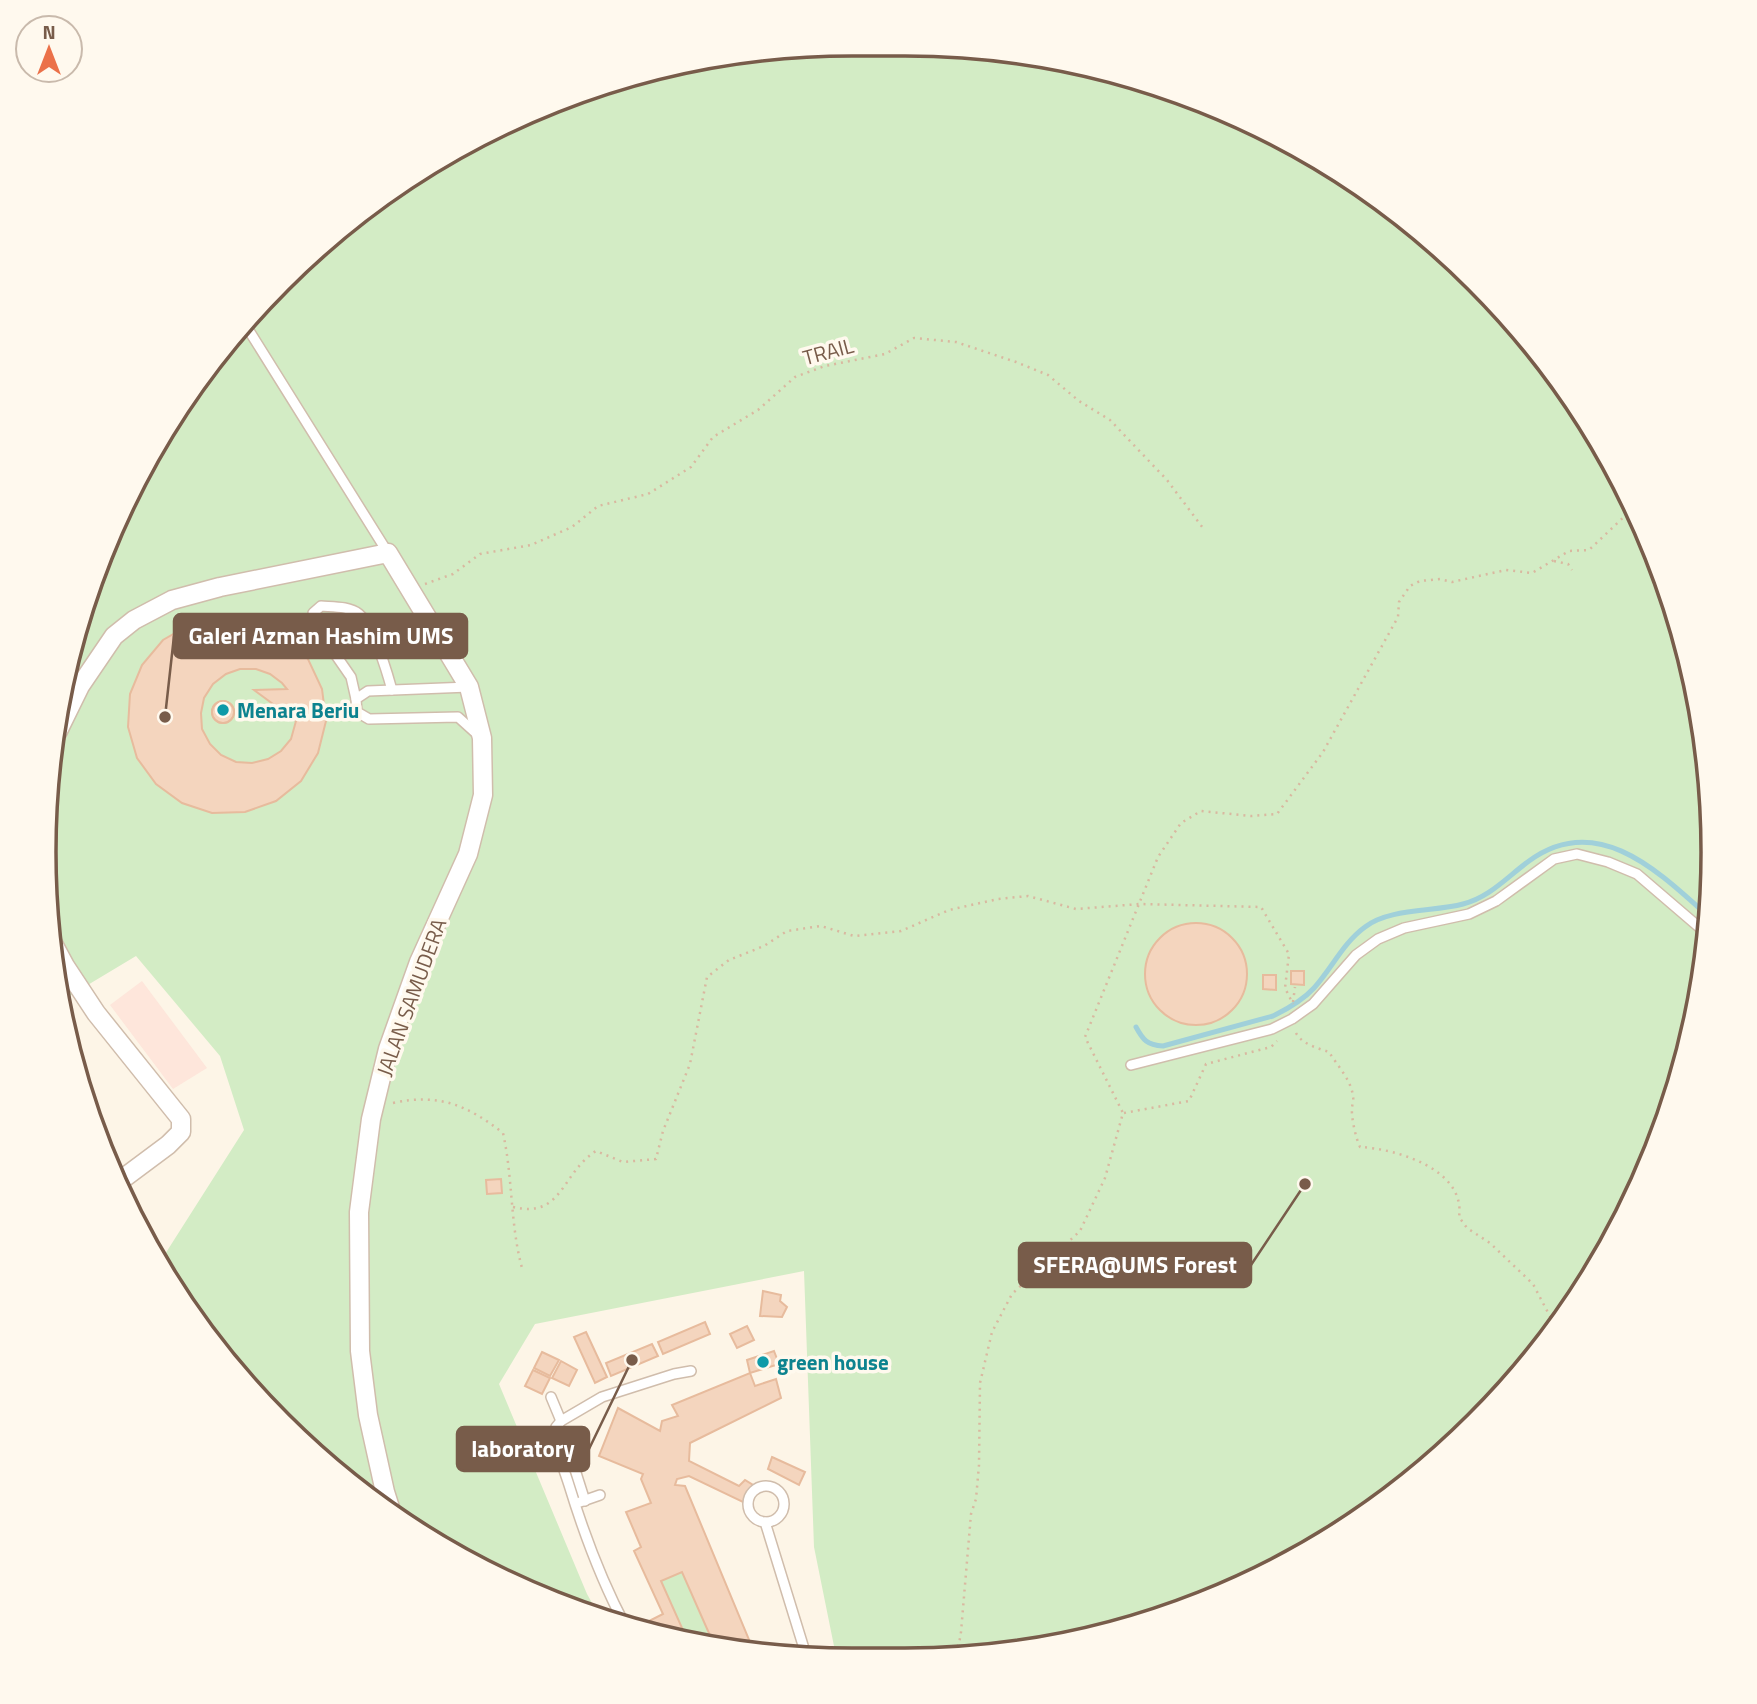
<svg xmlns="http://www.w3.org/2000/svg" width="1757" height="1704" font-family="'Titillium Web',sans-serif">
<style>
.commercial{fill:#fee6db}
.green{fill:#d3ecc5}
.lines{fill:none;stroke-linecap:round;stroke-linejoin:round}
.stream{stroke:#a0d0da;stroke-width:5}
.building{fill:#f4d5be;stroke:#e7bb9d;stroke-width:2;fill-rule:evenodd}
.lane-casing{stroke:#d0bdac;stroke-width:12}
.street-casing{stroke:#d0bdac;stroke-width:21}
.path{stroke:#d9b8a0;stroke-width:2.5;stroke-dasharray:2 5;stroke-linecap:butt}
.lane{stroke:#fff;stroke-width:9}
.street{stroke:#fff;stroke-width:18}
.culture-dot{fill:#0f9aa8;stroke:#fff9ee;stroke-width:2.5}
.labels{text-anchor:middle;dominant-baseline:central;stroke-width:7;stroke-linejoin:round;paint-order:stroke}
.street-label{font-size:21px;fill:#785c4a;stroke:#fff9ee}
.culture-label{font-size:21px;font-weight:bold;fill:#0d838f;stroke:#fff9ee;text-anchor:start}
.rim{fill:none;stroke:#785c4a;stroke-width:3.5}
.leader{fill:none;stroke:#785c4a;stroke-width:2.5}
.callout-dot{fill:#785c4a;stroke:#fff9ee;stroke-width:2.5}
.callout{fill:#785c4a;stroke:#785c4a;stroke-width:2.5}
.callout-label{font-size:23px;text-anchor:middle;font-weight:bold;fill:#fff}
</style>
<rect width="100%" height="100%" fill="#fdf5e7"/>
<polygon class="commercial" points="142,981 207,1068 173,1089 110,1005"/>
<g class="green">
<polygon points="852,44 1011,51 1165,87 1309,152 1438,245 1546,360 1630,495 1686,643 1711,799 1706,957 1670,1111 1605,1256 1513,1385 1397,1493 1263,1577 1115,1633 958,1658 836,1656 814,1547 804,1271 535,1324 499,1384 587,1594 601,1619 448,1552 319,1460 211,1344 160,1262 244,1130 220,1056 136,956 61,1001 46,905 51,747 87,593 152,448 245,319 360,211 542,105 694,59"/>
<polygon points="682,1572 712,1640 704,1643 687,1639 661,1581"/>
</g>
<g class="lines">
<g class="stream">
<path d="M1275 1015C1289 1008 1303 1000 1314 988 1332 968 1343 943 1365 927 1389 908 1434 912 1463 904 1490 897 1507 877 1529 861 1597 811 1658 871 1708 916"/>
<path d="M1136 1027C1143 1040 1147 1045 1163 1046L1273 1016"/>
</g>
</g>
<g class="building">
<path d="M223 617 255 622 285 636 308 659 322 689 326 721 318 753 301 781 276 801 245 812 212 813 182 803 156 784 137 758 128 727 130 694 142 665 163 640 191 624ZM240 669H256L270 674 282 683 287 689 254 690 296 721 291 739 281 751 268 759 252 763 236 762 221 755 210 744 202 729 201 713 204 698 213 684 226 674Z"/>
<circle cx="223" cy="712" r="11"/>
<circle cx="223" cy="712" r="11"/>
<circle cx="1196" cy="974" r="51"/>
<polygon points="1291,971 1304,971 1304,985 1291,984"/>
<polygon points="1263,975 1276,975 1276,990 1263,989"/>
<polygon points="501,1179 502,1193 487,1194 486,1180"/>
<polygon points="763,1291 781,1295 780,1301 787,1307 782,1317 760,1316"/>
<polygon points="705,1322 710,1334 663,1354 658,1342"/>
<polygon points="747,1326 754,1340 737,1348 730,1334"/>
<polygon points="586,1332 607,1377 595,1383 574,1337"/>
<polygon points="652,1344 658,1356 611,1376 606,1363"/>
<polygon points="774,1351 779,1364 750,1373 747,1360"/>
<polygon points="542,1352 559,1360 550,1376 534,1368"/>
<polygon points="561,1361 577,1370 569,1386 552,1378"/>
<polygon points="533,1370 550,1378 542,1394 525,1386"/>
<polygon points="750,1373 755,1386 776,1379 781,1398 690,1443 689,1461 739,1486 745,1480 753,1485 745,1503 689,1476 677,1479 675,1485 685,1486 755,1654 704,1643 712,1640 682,1572 661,1581 687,1639 650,1631 647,1622 663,1614 634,1551 641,1547 626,1512 651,1503 641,1479 643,1474 599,1456 618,1408 660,1431 662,1421 678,1416 672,1405"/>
<polygon points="772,1457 805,1472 799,1485 768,1469"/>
</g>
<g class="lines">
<defs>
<g id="lane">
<polyline points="243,321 388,553"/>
<polyline points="469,687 368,691 356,699 357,712 369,719 458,717 478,735"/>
<path d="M356 699 351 677 315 625 313 613 321 606C333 607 349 606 359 614 373 625 387 672 392 690"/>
<polyline points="1131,1065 1272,1029 1292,1019 1313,1004 1356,955 1378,939 1404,928 1469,914 1496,901 1554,859 1577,854 1608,862 1637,874 1707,934"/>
<polyline points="551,1397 561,1421"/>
<polyline points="571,1457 585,1501"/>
<circle cx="766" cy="1504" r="18"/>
<polyline points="580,1502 600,1495"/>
<polyline points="765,1522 806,1655"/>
<path d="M625 1625C601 1580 584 1534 569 1485 563 1466 554 1446 556 1427L561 1421 602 1397 674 1374 691 1371"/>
</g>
<g id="street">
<polyline points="51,745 80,686 114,636 134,620 172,600 220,587 388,553 469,687 482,738 483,795 468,854 419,962 388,1049 371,1119 359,1212 360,1351 368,1415 385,1492 391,1511"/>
<polyline points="51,940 65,966 96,1013 181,1119 181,1132 168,1145 117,1183"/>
</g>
</defs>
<use href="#lane" class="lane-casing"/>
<use href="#street" class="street-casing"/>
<g class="path">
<polyline points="1554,561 1568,564 1572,570"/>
<polyline points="425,584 453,574 480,554 531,545 572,527 598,506 648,494 691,467 713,437 758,410 795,377 825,366 885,354 914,338 956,342 1016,362 1048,375 1079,401 1110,420 1167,480 1203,528"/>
<polyline points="1293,1002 1295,987"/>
<path d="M1296 1033C1302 1044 1317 1048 1329 1052 1337 1065 1352 1081 1353 1097 1354 1101 1352 1105 1352 1108 1351 1117 1356 1139 1360 1147 1398 1149 1466 1170 1459 1217L1467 1228 1490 1243 1533 1284 1555 1326"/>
<path d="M393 1103C439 1093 467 1105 503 1133 513 1178 510 1224 522 1268"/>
<polyline points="1124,1113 1189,1101 1206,1064 1271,1047 1277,1041"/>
<path d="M513 1207C563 1219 561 1173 596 1151L623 1162 656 1159 663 1131 690 1064 707 977 729 960 764 946 787 931 821 926 854 936 901 931 949 910 998 899 1028 896 1076 909 1140 904 1261 907 1289 954 1285 988 1293 1004"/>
<polyline points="949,1658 959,1644 961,1632 971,1514 976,1499 979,1465 980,1383 992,1332 1012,1294 1080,1231 1105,1178 1123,1113 1085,1037 1158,857 1181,823 1201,811 1251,816 1277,814 1323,752 1398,617 1399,602 1410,586 1420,581 1440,579 1452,582 1506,570 1532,573 1569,551 1589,550 1629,512 1635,509"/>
</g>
<use href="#lane" class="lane"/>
<use href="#street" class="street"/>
</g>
<g class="culture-dot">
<circle cx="223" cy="710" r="7"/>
<circle cx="763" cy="1362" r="7"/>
</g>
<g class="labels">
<g class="street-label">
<text transform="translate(828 351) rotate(-15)">TRAIL</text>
<text transform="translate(411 997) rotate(-70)">JALAN SAMUDERA</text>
</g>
<g class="culture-label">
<text x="237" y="710">Menara Beriu</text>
<text x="777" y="1362">green house</text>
</g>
</g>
<path d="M0 0H1757V1704H0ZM852 56H905A796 796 0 0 1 1701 852V852A796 796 0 0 1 905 1648H852A796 796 0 0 1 56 852V852A796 796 0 0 1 852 56Z" fill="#fff9ee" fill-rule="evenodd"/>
<path class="rim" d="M852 56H905A796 796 0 0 1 1701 852V852A796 796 0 0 1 905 1648H852A796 796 0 0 1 56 852V852A796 796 0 0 1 852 56Z"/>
<path class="leader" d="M165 717L174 636M1305 1184L1251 1265M632 1360L589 1449"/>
<g class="callout-dot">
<circle cx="165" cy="717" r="7"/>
<circle cx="1305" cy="1184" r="7"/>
<circle cx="632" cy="1360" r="7"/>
</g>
<g class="callout">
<rect x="174" y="614" width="293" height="44" rx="7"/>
<rect x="1019" y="1243" width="232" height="44" rx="7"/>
<rect x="457" y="1427" width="132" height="44" rx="7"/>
</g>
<g class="callout-label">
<text x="321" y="644">Galeri Azman Hashim UMS</text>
<text x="1135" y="1273">SFERA@UMS Forest</text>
<text x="523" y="1457">laboratory</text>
</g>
<g transform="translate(49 49)"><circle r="33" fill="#fff9ee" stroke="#c9baac" stroke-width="2"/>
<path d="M0-5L12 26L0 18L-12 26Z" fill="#eb7149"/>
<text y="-10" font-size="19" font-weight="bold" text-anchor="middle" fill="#785c4a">N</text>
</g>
</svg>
